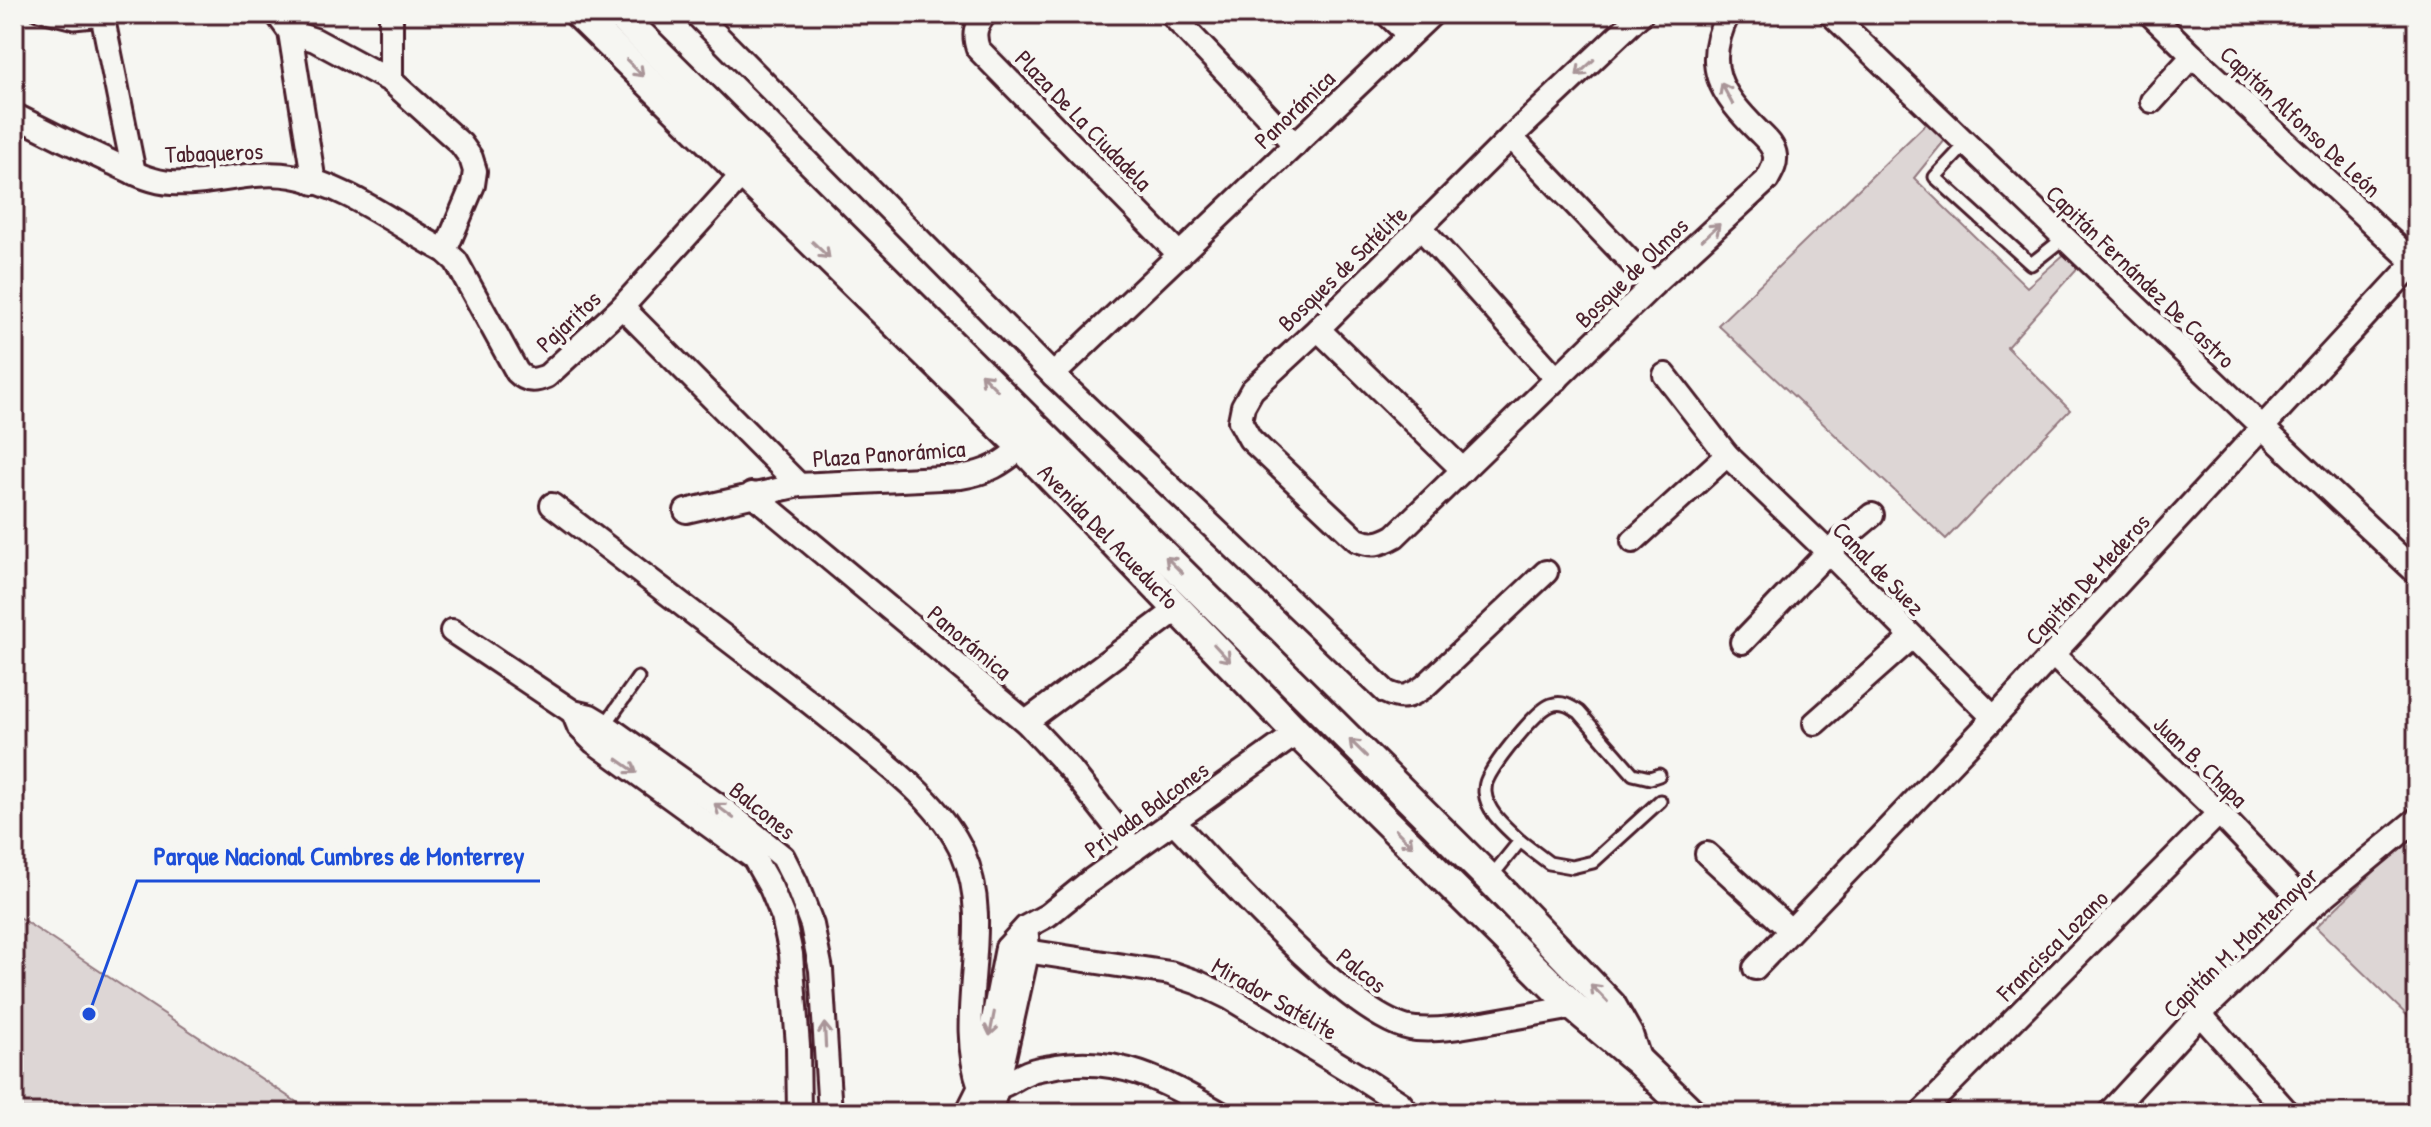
<svg xmlns="http://www.w3.org/2000/svg" width="2431" height="1127" font-family="'Patrick Hand',sans-serif">
<style>
.green{fill:#ddd6d5;stroke:#947a80;stroke-width:2}
.lines{fill:none;stroke-linecap:round;stroke-linejoin:round}
.service-casing{stroke:#4a1f2b;stroke-width:17}
.minor-casing{stroke:#4a1f2b;stroke-width:28}
.tertiary-casing{stroke:#4a1f2b;stroke-width:34}
.service{stroke:#f6f6f2;stroke-width:11}
.minor{stroke:#f6f6f2;stroke-width:22}
.tertiary{stroke:#f6f6f2;stroke-width:28}
.oneway{stroke:#a99598}
.labels{text-anchor:middle;dominant-baseline:central;stroke-width:8;stroke-linejoin:round;paint-order:stroke}
.street-label{font-size:24px;fill:#4a1f2b;stroke:#f6f6f2}
.leader{fill:none;stroke:#1d4ed8;stroke-width:3}
.callout-dot{fill:#1d4ed8;stroke:#f6f6f2;stroke-width:3}
.callout-label{font-size:26px;text-anchor:middle;font-weight:bold;fill:#1d4ed8;stroke:#f6f6f2;stroke-width:8;stroke-linejoin:round;paint-order:stroke}
</style>
<rect width="100%" height="100%" fill="#f6f6f2"/>
<filter id="ink" filterUnits="userSpaceOnUse"><feTurbulence type="fractalNoise" baseFrequency=".0125" numOctaves="2"/><feDisplacementMap in="SourceGraphic" scale="16" xChannelSelector="R" yChannelSelector="G"/><feConvolveMatrix kernelMatrix="1 2 1 2 8 2 1 2 1" color-interpolation-filters="sRGB"/></filter>
<g filter="url(#ink)">
<g class="green">
<polygon points="1928,122 1945,140 1914,178 2027,287 2068,251 2081,264 2007,347 2070,410 1946,539 1718,325"/>
<polygon points="2417,831 2417,1025 2316,927"/>
<polygon points="14,914 313,1113 14,1113"/>
</g>
<g class="lines">
<defs>
<g id="service">
<polyline points="37,14 74,23 104,20"/>
<polyline points="1966,144 1935,177 2031,264 2064,238"/>
<polyline points="605,725 638,678"/>
<polyline points="1520,841 1549,863 1572,867 1593,862 1660,801"/>
<path d="M1490 878 1520 841C1506 827 1487 813 1485 792 1485 789 1486 782 1487 780 1494 764 1535 711 1551 705 1562 701 1570 706 1579 712L1633 774 1650 778 1659 775"/>
</g>
<g id="minor">
<polyline points="102,14 134,173"/>
<polyline points="277,14 290,32 314,183"/>
<polyline points="391,14 391,81"/>
<path d="M696 14 1053 375 1386 692C1402 700 1409 697 1424 687L1546 572"/>
<path d="M985 14C975 26 973 34 978 49L1180 255"/>
<polyline points="1171,14 1295,145"/>
<polyline points="1387,14 1409,35"/>
<path d="M1641 14 1511 137 1318 329 1252 390 1243 406 1240 421 1250 439 1357 540C1372 546 1381 544 1395 536L1653 285 1767 180C1771 172 1776 165 1775 156 1774 145 1765 138 1758 131 1720 93 1702 66 1728 14"/>
<polyline points="1831,14 2262,427 2417,573"/>
<polyline points="2150,14 2193,56 2417,265"/>
<polyline points="290,32 315,40 391,81 461,144 471,158 475,171 473,185 445,251"/>
<polyline points="2152,101 2193,56"/>
<path d="M14 115C47 132 80 148 113 163 131 171 150 182 171 183 211 186 252 169 292 176 347 185 397 226 445 251L456 261 517 372C527 382 535 381 547 376L622 307 743 174"/>
<polyline points="1511,137 1653,285"/>
<polyline points="1421,228 1557,379"/>
<polyline points="622,307 799,485"/>
<polyline points="1318,329 1463,470"/>
<polyline points="1053,375 1432,14"/>
<polyline points="1665,375 1727,455 1828,552 1994,718"/>
<polyline points="752,494 1026,722 1071,770 1134,850"/>
<path d="M552 505C621 558 691 611 760 664 791 687 821 711 851 735 891 767 942 805 963 853 996 928 953 1012 980 1087 1009 1090 1008 1079 1032 1071 1039 1068 1049 1068 1056 1066 1120 1055 1167 1083 1220 1113"/>
<path d="M686 511 799 485 961 477C989 472 1000 465 1022 447"/>
<polyline points="1633,541 1727,455"/>
<polyline points="452,631 573,712 590,716 605,725 726,811 783,857 796,883 812,925 821,970 830,1113"/>
<polyline points="1742,642 1828,552 1872,515"/>
<polyline points="2053,655 2219,813 2310,908"/>
<polyline points="573,712 579,727 594,742 754,858 771,888 783,917 791,954 798,1046 799,1113"/>
<polyline points="1026,722 1179,608"/>
<polyline points="1815,723 1911,638"/>
<path d="M1173 821C1219 868 1355 1025 1416 1029 1441 1031 1466 1026 1489 1022 1518 1017 1546 1012 1574 1007"/>
<polyline points="1707,854 1790,930"/>
<polyline points="1007,948 1170,973 1199,983 1230,998 1360,1077 1400,1103 1408,1113"/>
<polyline points="1755,968 1994,718 2417,260"/>
<polyline points="2200,1014 2288,1113"/>
<polyline points="967,1113 980,1087 1007,948 1026,927 1048,915 1090,881 1297,733"/>
<polyline points="990,1113 997,1089 1028,949 1027,936"/>
<polyline points="1921,1113 2219,813"/>
<polyline points="2109,1113 2200,1014 2310,908 2417,819"/>
</g>
<g id="tertiary">
<polyline points="579,14 1022,447 1297,733 1574,1007 1637,1060 1692,1113"/>
<polyline points="619,14 1489,878 1611,1005 1628,1035 1635,1056"/>
</g>
</defs>
<use href="#service" class="service-casing"/>
<use href="#minor" class="minor-casing"/>
<use href="#tertiary" class="tertiary-casing"/>
<use href="#service" class="service"/>
<use href="#minor" class="minor"/>
<use href="#tertiary" class="tertiary"/>
</g>
<defs><path id="oneway-shaft" d="M-6 0H5M1.5-3L5.5 0L1.5 3" fill="none" stroke-width="1.6" stroke-linecap="round" stroke-linejoin="round" transform="scale(2)"/></defs>
<g class="oneway">
<use href="#oneway-shaft" transform="translate(635 68) rotate(45)"/>
<use href="#oneway-shaft" transform="translate(1585 68) rotate(137)"/>
<use href="#oneway-shaft" transform="translate(1727 94) rotate(-118)"/>
<use href="#oneway-shaft" transform="translate(1711 232) rotate(-43)"/>
<use href="#oneway-shaft" transform="translate(821 250) rotate(44)"/>
<use href="#oneway-shaft" transform="translate(989 382) rotate(-135)"/>
<use href="#oneway-shaft" transform="translate(1174 565) rotate(-135)"/>
<use href="#oneway-shaft" transform="translate(1222 653) rotate(47)"/>
<use href="#oneway-shaft" transform="translate(1358 748) rotate(-135)"/>
<use href="#oneway-shaft" transform="translate(627 766) rotate(35)"/>
<use href="#oneway-shaft" transform="translate(724 811) rotate(-143)"/>
<use href="#oneway-shaft" transform="translate(1404 838) rotate(45)"/>
<use href="#oneway-shaft" transform="translate(1599 993) rotate(-134)"/>
<use href="#oneway-shaft" transform="translate(992 1024) rotate(101)"/>
<use href="#oneway-shaft" transform="translate(825 1035) rotate(-93)"/>
</g>
</g>
<g class="labels">
<g class="street-label">
<text transform="translate(1294 109) rotate(-44)">Panorámica</text>
<text transform="translate(1084 120) rotate(46)">Plaza De La Ciudadela</text>
<text transform="translate(2301 121) rotate(43)">Capitán Alfonso De León</text>
<text transform="translate(214 152) rotate(-2)">Tabaqueros</text>
<text transform="translate(1342 268) rotate(-44)">Bosques de Satélite</text>
<text transform="translate(1631 272) rotate(-44)">Bosque de Olmos</text>
<text transform="translate(2141 276) rotate(44)">Capitán Fernández De Castro</text>
<text transform="translate(568 321) rotate(-43)">Pajaritos</text>
<text transform="translate(889 453) rotate(-4)">Plaza Panorámica</text>
<text transform="translate(1109 536) rotate(46)">Avenida Del Acueducto</text>
<text transform="translate(1879 568) rotate(46)">Canal de Suez</text>
<text transform="translate(2087 579) rotate(-47)">Capitán De Mederos</text>
<text transform="translate(970 642) rotate(40)">Panorámica</text>
<text transform="translate(2201 761) rotate(44)">Juan B. Chapa</text>
<text transform="translate(1146 809) rotate(-36)">Privada Balcones</text>
<text transform="translate(763 810) rotate(39)">Balcones</text>
<text transform="translate(2240 942) rotate(-44)">Capitán M. Montemayor</text>
<text transform="translate(2052 945) rotate(-45)">Francisca Lozano</text>
<text transform="translate(1362 970) rotate(39)">Palcos</text>
<text transform="translate(1275 998) rotate(30)">Mirador Satélite</text>
</g>
</g>
<path class="leader" d="M89 1014L137 881H540"/>
<circle class="callout-dot" cx="89" cy="1014" r="8"/>
<g class="callout-label">
<text x="339" y="865">Parque Nacional Cumbres de Monterrey</text>
</g>
<rect width="2431" height="1127" fill="none" stroke="#f6f6f2" stroke-width="48"/>
<rect x="24" y="24" width="2383" height="1079" fill="none" stroke="#4a1f2b" stroke-width="3" filter="url(#ink)"/>
</svg>
